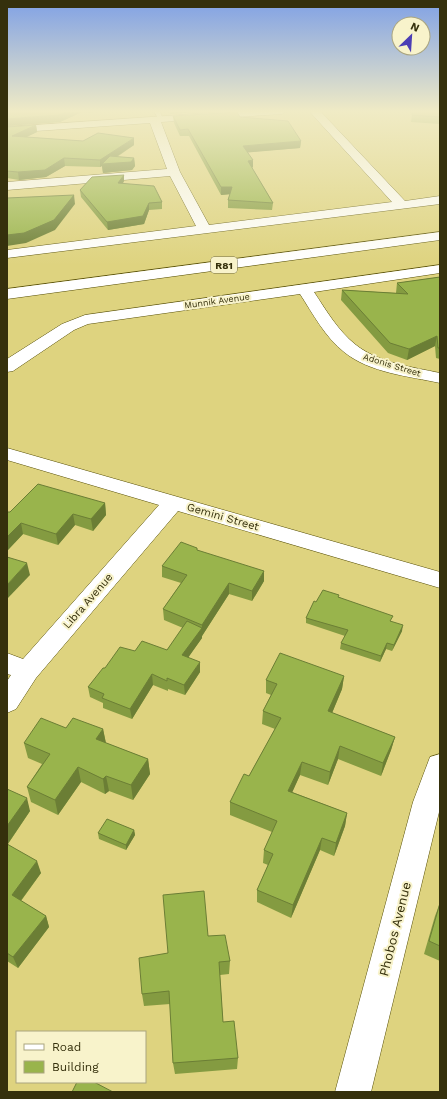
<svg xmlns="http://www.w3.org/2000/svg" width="447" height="1099" font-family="'Work Sans',sans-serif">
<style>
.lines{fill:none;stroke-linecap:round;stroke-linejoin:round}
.lane-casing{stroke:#574f07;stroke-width:1}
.street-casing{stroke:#574f07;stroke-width:1}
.primary-casing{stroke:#574f07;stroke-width:1}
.lane{fill:#fff;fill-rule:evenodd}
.street{fill:#fff;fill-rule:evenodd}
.primary{fill:#fff;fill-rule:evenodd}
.wall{fill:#849b41}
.shaded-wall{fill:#6b7e35}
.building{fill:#99b44c;stroke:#6b7e35}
.labels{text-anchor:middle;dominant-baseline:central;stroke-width:4;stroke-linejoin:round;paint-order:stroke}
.far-street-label{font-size:9px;fill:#35300c;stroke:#f8f3cb}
.shield{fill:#f8f3cb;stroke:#706a45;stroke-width:1}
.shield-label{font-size:10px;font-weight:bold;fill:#35300c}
.street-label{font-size:11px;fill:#35300c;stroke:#f8f3cb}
.near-street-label{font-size:13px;fill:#35300c;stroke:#f8f3cb}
</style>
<rect width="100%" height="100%" fill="#ded37f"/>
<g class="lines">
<defs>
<polygon id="lane" points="154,111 160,111 163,120 159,120"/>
<g id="street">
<polygon points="238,111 287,111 282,114 161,122 180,172 209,225 392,202 309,111 320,111 405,201 440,196 440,204 7,258 7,250 196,226 170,176 7,190 7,182 167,169 150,123 7,133 7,127"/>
<path d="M440 265V273L314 292C326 310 338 331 356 345 379 363 412 367 440 373V383C408 376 370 373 344 352 325 337 313 314 300 294L88 324 74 330 13 371 7 372V359L62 324 85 315Z"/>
<polygon points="7,448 440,572 440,588 178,511 36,678 16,709 7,713 7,681 11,675 7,674 7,653 23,659 159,505 7,460"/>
<polygon points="440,754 440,808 371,1092 335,1092 413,802 430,757"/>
</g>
<polygon id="primary" points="440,232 440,240 7,299 7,289"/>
</defs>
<use href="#lane" class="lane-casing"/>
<use href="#street" class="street-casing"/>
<use href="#primary" class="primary-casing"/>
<use href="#lane" class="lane"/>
<use href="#street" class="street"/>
<use href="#primary" class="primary"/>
</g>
<g class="wall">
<polygon points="7,111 96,111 90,113 82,112 60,122 7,126"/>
<polygon points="440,111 440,124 411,122 412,115"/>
<polygon points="173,116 240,117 301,141 300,148 247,152 253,167 252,168 273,203 272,210 228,208 228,200 230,194 221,195 189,136 180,136 174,123"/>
<polygon points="36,125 37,132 27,137 134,145 117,157 134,158 135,166 132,170 103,173 102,166 100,167 65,166 46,177 19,180 7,178 7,127"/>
<polygon points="124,175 124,181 123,183 162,202 162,209 149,210 144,224 108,230 81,197 80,190"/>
<polygon points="440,277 440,359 436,358 435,346 407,360 388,353 341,300 342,290 396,293 397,283"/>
<polygon points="105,503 106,515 93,531 75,525 58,545 23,534 7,551 7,512 10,512"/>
<polygon points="197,548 197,550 264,581 252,601 229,594 202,636 202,638 188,657 200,672 185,695 168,689 168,691 153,685 132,719 103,708 103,703 90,697 88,687 105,668 135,651 167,650 183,628 164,620 163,609 181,583 162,577 162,566"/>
<polygon points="339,597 392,622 402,631 392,651 386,649 380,662 340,649 341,643 345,636 306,623 306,618 316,602"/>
<polygon points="344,676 342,689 332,713 395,737 391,750 381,776 338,759 328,785 300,775 292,792 347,813 345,826 334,856 320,850 291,918 257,902 257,890 268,865 263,863 264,850 272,832 230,815 230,802 249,776 275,729 262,724 263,711 271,695 266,693 266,680"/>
<polygon points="66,728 103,729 106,743 148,759 150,774 133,800 109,791 105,794 81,782 58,815 31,802 27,787 42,764 28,758 24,743"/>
<polygon points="7,789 30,811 8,844 41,873 21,901 46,916 49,927 18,968 7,961"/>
<polygon points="134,830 135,835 126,850 99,839 98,833"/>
<polygon points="440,903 440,961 424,954 435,916"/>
<polygon points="208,936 230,961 229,974 220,975 223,1022 238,1058 237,1069 175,1074 173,1063 170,1004 144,1006 142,994"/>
</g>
<g class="shaded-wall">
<polygon points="68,111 82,111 82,112 60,122 7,126 7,119"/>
<polygon points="90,111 96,111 90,113"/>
<polygon points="170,111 216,111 170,114"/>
<polygon points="36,125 37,132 13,143 12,136"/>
<polygon points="134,138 134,145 105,164 134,158 135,166 132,170 103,173 102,166 100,167 100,160"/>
<polygon points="301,141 300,148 243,153 243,146"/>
<polygon points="64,158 65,166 46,177 19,180 18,172"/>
<polygon points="253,160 253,167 248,168 248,161"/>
<polygon points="124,175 124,181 119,190 118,183"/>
<polygon points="221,187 232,187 232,194 221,195"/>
<polygon points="74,195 75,204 55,230 26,243 7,246 7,235"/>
<polygon points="149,203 149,210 144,224 108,230 107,222"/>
<polygon points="437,336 435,346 407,360 409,349"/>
<polygon points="105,503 106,515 93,531 91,519"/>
<polygon points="73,514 75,525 58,545 56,534"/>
<polygon points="21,523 23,534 7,551 7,537"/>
<polygon points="27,563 30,575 7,599 7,585"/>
<polygon points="264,571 264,581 252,601 252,591"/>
<polygon points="229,583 229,594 202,636 202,638 183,665 182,655 202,628 202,625"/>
<polygon points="403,625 402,631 392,651 394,645"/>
<polygon points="387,643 386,649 380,662 381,656"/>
<polygon points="200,662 200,672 185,695 184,685"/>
<polygon points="152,674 153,685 132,719 130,709"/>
<polygon points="344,676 342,689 327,725 328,711"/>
<polygon points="103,729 106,744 96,739"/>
<polygon points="395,737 391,750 381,776 383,763"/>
<polygon points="340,746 338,759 328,785 330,772"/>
<polygon points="148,759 150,774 133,800 131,785"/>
<polygon points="302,762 300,775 287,804 288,791"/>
<polygon points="78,767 81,782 58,815 55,800"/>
<polygon points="106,776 109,791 105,794 103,779"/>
<polygon points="27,798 30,811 7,845 7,826"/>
<polygon points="347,813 345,826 334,856 336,843"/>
<polygon points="134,830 135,835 126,850 126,845"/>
<polygon points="322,838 320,850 291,918 293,905"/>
<polygon points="37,861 41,873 16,907 12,895"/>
<polygon points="46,916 49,927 18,968 13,957"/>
</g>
<g class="building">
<polygon points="7,111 68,111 59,115 7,119"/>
<polygon points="413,111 440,111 440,117 412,115"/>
<polygon points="237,112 240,117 288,121 301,141 243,146 253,160 248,161 273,203 228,200 232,187 221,187 188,129 180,130 173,116"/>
<polygon points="36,125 12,136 83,141 98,133 134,138 100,160 64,158 45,170 18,172 7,171 7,127"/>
<polygon points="110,156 134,158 131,162 102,164"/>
<polygon points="124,175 118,183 154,186 162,202 149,203 143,216 107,222 80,190 92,177"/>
<polygon points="74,195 54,220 24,233 7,235 7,198"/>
<polygon points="440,277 440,348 438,348 437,336 409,349 390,343 342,290 408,294 397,283"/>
<polygon points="38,484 105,503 91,519 73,514 56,534 21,523 7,537 7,512 10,512"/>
<polygon points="181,542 197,548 197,550 264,571 252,591 229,583 202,625 163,609 187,575 162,566"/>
<polygon points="7,557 27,563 7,585"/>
<polygon points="323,590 339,595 338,597 393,616 390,621 403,625 394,645 387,643 381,656 341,643 348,630 306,618 314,601 316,602"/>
<polygon points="187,621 202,628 182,655 200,662 184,685 167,678 167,681 152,674 130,709 102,698 104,694 88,687 103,668 105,668 120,647 135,651 142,641 167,650"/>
<polygon points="280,653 344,676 328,711 395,737 383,763 340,746 330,772 302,762 288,791 347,813 336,843 322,838 293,905 257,890 273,854 264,850 277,821 230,802 244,774 249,776 281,718 263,711 277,684 266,680"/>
<polygon points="41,718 66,728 73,718 103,729 96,739 148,759 131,785 106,776 103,779 78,767 55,800 27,787 50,754 24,743"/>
<polygon points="7,789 27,798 7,826"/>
<polygon points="107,819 134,830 126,845 98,833"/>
<polygon points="7,844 37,861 12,895 46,916 13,957 7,953"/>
<polygon points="204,891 208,936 225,935 230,961 219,962 223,1022 234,1021 238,1058 173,1063 169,991 142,994 139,958 168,953 163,895"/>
<polygon points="440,903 440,946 429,941"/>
<polygon points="77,1082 94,1082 113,1092 72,1092"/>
</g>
<linearGradient id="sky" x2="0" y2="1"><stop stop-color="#80a1e5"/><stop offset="0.42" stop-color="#f0ebc5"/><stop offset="1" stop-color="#f0ebc5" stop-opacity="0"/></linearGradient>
<rect width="447" height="265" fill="url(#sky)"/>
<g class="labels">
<g class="far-street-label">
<text transform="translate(217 301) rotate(-8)">Munnik Avenue</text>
<text transform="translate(392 365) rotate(17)">Adonis Street</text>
</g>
<rect class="shield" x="211" y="257" width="26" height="16" rx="3"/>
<g class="shield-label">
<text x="224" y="265">R81</text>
</g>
<g class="street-label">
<text transform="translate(223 517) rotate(16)">Gemini Street</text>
<text transform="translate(88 601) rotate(-49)">Libra Avenue</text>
</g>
<g class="near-street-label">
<text transform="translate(395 929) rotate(-76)">Phobos Avenue</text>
</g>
</g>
<rect width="447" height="1099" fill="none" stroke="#35300c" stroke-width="16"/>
<rect x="16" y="1031" width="130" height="52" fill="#f8f3cb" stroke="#aaa57f"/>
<rect x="24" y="1044" width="20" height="6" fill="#ffffff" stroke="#aaa57f"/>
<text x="52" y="1051" font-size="12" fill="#35300c">Road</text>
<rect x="24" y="1061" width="20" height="12" fill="#99b44c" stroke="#aaa57f"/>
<text x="52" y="1071" font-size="12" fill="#35300c">Building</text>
<g transform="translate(411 36) rotate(25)"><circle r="19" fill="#f8f3cb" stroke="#aaa57f"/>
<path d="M0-3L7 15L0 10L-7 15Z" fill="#4c3eb5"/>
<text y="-6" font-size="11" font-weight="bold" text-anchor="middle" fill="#35300c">N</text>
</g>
</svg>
